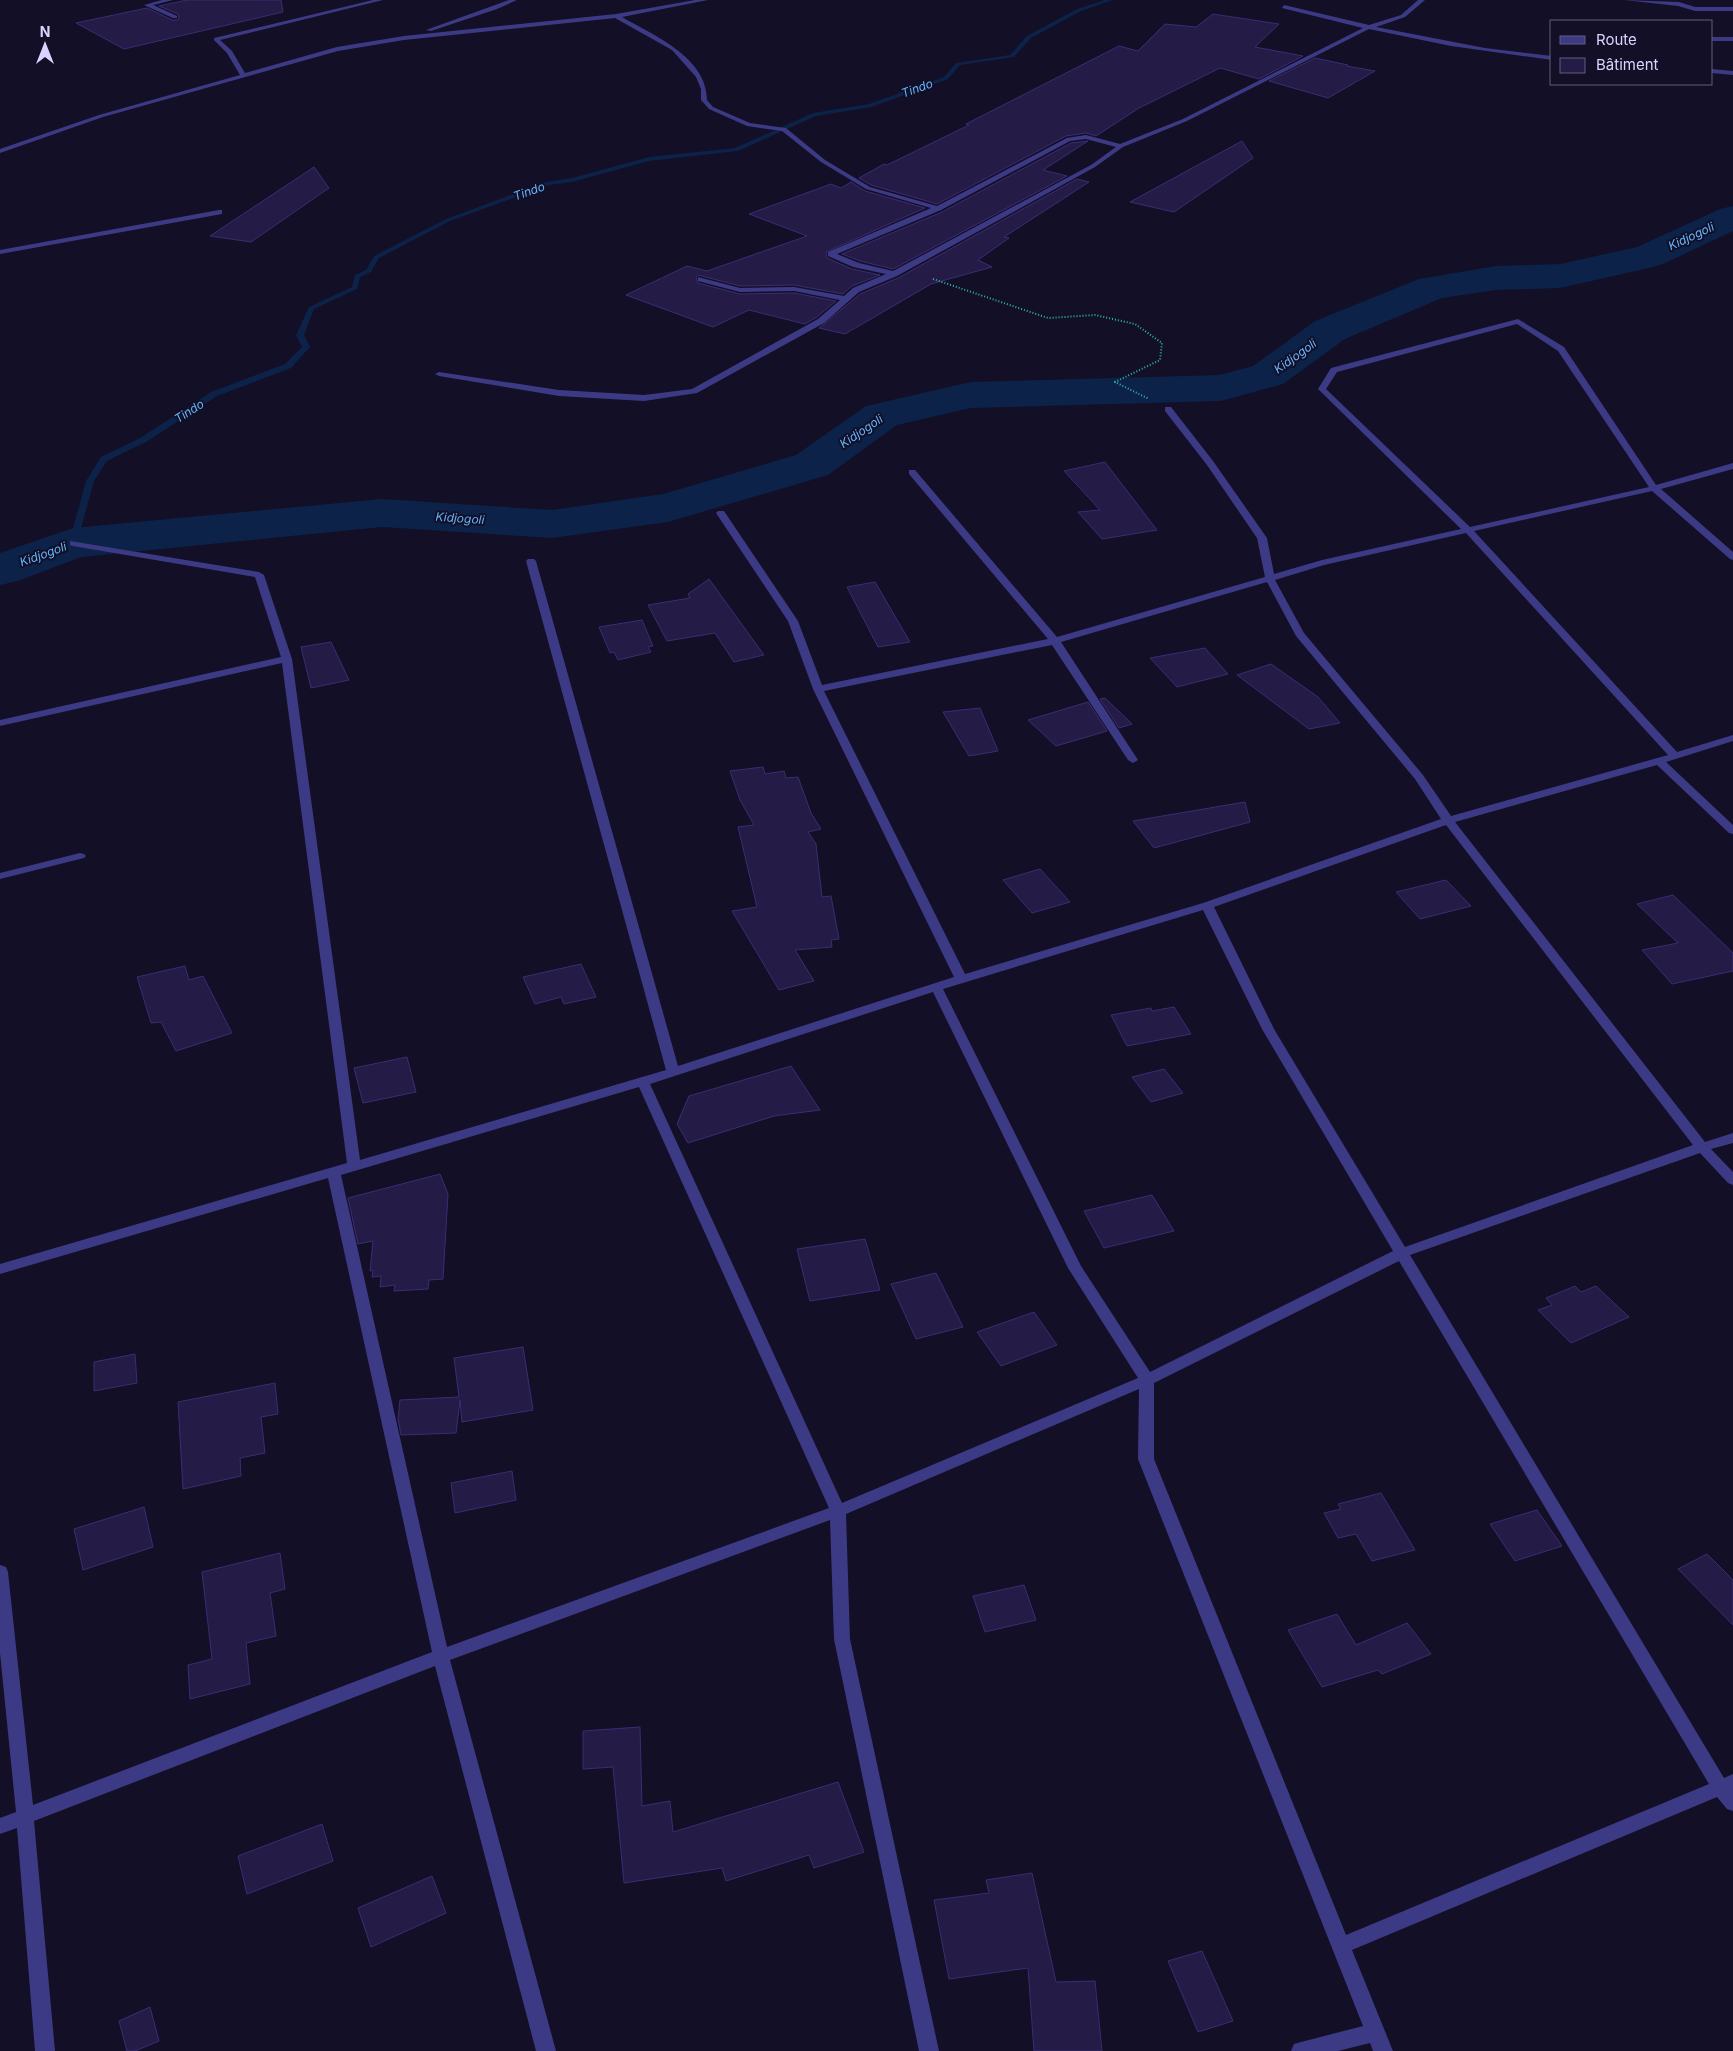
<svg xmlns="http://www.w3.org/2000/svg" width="1733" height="2051" font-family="Inter,sans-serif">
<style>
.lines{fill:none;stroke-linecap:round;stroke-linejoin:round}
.stream{fill:#0c2248;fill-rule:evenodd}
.river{fill:#0c2248;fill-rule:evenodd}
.building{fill:#241b47;stroke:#3b2d73}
.path{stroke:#2fb8b0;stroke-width:2;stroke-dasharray:1 2;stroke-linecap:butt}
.minor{fill:#3d3a85;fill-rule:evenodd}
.labels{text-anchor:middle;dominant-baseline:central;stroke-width:4;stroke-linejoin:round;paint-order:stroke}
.far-water-label{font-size:12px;font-style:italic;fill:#62b6ff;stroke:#130f26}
</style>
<rect width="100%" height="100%" fill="#130f26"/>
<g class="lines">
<polygon class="stream" points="1105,0 1113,0 1081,11 1031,38 1014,57 960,65 948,79 872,107 816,116 738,151 649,161 572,182 549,185 450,221 379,258 371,272 360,277 357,289 314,309 304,335 310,347 291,368 217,396 146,442 107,461 94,481 77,543 73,546 69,543 86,481 101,457 140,438 211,392 285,364 302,347 296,335 309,307 352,287 355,275 366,270 374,256 446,219 546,182 572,178 649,157 735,148 813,113 869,104 944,77 956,63 1010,55 1027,36 1077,9"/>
<polygon class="river" points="1733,206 1733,231 1663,264 1649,268 1560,288 1496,290 1442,298 1345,339 1283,384 1221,401 971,408 897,425 828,475 668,522 552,538 382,527 81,557 18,581 0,585 0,553 73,528 382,499 552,510 663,494 796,455 866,406 971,382 1219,375 1253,366 1315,321 1419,279 1496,266 1560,264 1637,247 1720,209"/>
</g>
<g class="building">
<polygon points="187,0 281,0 283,12 124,49 76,23 147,8 172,20 177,20 179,18 178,14 159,6"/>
<polygon points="1213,14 1279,24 1255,47 1303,56 1259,79 1220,68 1139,108 1096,136 1086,133 1066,136 937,204 871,185 859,178 884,164 887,165 969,125 966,124 1119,46 1138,51 1165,24 1196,27"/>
<polygon points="1315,58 1348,65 1347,66 1375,71 1328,98 1269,81"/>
<polygon points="1088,141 1043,170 1067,176 893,269 860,261 842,254 942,212 1071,143"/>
<polygon points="1242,141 1253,158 1174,212 1130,202"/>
<polygon points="314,167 329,188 251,242 210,236"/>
<polygon points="1077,179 1089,182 1004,237 1009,238 978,260 992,267 931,284 845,334 819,328 860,294 898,278"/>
<polygon points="851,182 865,191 925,208 826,252 827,258 852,269 880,275 852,286 843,294 794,285 740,286 698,275 696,277 698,283 740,294 794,293 836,301 817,317 805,324 749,310 713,327 626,295 687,266 707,271 807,236 749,214 831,184 841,188"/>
<polygon points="1105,462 1157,530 1102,539 1078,512 1100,510 1064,471"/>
<polygon points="709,579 764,655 734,662 715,633 667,641 648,605 690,598 688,594"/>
<polygon points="875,582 910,642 878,647 847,587"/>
<polygon points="642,620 653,646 648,647 651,652 618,660 614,652 610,653 599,627"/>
<polygon points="331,642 349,680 311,688 301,647"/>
<polygon points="1205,648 1228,674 1177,687 1150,658"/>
<polygon points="1271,664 1318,697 1340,723 1309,729 1237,675"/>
<polygon points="1105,698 1132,724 1119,728 1100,699"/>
<polygon points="1088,702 1107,731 1056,746 1028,720"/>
<polygon points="980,708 998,751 969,756 943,712"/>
<polygon points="763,767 765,774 784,771 786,778 798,777 811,813 821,829 808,832 816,844 822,897 831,896 839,939 831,940 832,947 795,950 814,981 779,990 732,911 757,907 738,827 754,825 740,800 730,771"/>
<polygon points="1245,802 1250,822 1154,848 1133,821"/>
<polygon points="1040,869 1070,902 1032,913 1003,880"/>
<polygon points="1446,880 1471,906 1420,919 1396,892"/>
<polygon points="1673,895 1733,953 1733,971 1672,984 1642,950 1678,943 1637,904"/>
<polygon points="581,964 596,997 564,1004 561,997 535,1004 523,977"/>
<polygon points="185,966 189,980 203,976 232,1033 176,1051 161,1022 151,1023 137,977"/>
<polygon points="1174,1007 1191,1034 1127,1046 1111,1015 1151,1008 1152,1011"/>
<polygon points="407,1057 416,1092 363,1103 354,1068"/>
<polygon points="791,1066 820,1110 774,1116 688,1143 677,1124 689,1096"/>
<polygon points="1164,1069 1183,1093 1151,1102 1132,1077"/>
<polygon points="440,1174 448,1194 443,1279 429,1280 428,1289 394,1291 395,1285 380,1287 381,1276 372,1277 373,1270 370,1271 373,1241 358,1244 348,1198"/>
<polygon points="1152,1195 1174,1231 1104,1248 1084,1211"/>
<polygon points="865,1239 880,1290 810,1301 797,1249"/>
<polygon points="936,1273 963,1327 916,1339 891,1284"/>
<polygon points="1575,1286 1581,1292 1596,1286 1629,1317 1571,1343 1538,1310 1552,1305 1546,1298"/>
<polygon points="1034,1312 1057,1345 1001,1366 977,1332"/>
<polygon points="523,1347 533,1410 462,1422 460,1400 456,1433 401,1435 398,1419 400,1400 459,1397 454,1358"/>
<polygon points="135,1354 137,1383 94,1391 94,1362"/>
<polygon points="275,1383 278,1414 261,1417 265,1453 240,1458 241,1476 183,1489 178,1402"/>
<polygon points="512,1471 516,1500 455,1513 451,1483"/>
<polygon points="1381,1493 1415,1550 1372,1561 1356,1534 1338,1538 1324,1513 1341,1509 1338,1504"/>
<polygon points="144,1507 153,1547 83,1570 74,1529"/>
<polygon points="1537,1510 1562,1546 1515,1561 1490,1524"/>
<polygon points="280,1553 285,1589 270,1593 276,1636 246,1643 250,1684 190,1699 188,1665 212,1659 202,1572"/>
<polygon points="1707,1554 1733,1580 1733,1625 1678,1569"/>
<polygon points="1024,1585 1036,1620 985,1632 973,1596"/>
<polygon points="1337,1614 1356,1645 1407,1623 1431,1654 1382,1674 1378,1670 1322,1687 1288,1630"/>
<polygon points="640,1727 642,1806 670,1801 673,1832 838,1782 864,1852 814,1868 809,1855 726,1881 722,1868 624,1883 613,1767 583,1769 583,1731"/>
<polygon points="322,1824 333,1861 247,1894 238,1856"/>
<polygon points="1032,1873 1056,1982 1095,1981 1102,2051 1034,2051 1028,1968 949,1979 934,1900 989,1893 986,1880"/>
<polygon points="432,1876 446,1913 371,1947 358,1908"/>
<polygon points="1202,1951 1233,2021 1198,2032 1168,1961"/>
<polygon points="150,2007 159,2041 135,2051 127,2051 119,2021"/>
</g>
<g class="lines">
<polyline class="path" points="933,279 1048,318 1095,315 1135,324 1162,343 1160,360 1115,382 1149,399"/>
<g class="minor">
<polygon points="162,0 173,0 153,5 177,16 177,18 173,18 144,5"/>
<path d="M373 0H383L220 40 232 51 245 73 337 47 404 36 616 14 695 0H708L622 17C653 35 707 57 707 100L713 107 750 123 786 128 825 160 870 187 937 206 1067 138 1086 135 1120 144 1183 119 1363 28 1282 8 1284 5 1369 25 1401 15 1418 0H1425L1405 17 1376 27 1485 48 1552 56V60L1451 46 1369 29 1187 121 1123 147 1095 167 897 276 859 292 824 323 697 393 644 401 559 396 439 376 435 374 439 372 559 390 644 395 692 389 818 319 840 300 794 291 740 292 698 281V277L740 288 794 287 844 296 853 288 886 274 853 267 828 256V252L931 208 866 189 821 162 782 131 747 126 709 109 701 100V89L696 77 672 50 615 18 404 40 338 51 103 117 0 153V149L99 115 240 75 227 53 214 40V38ZM1086 139 1116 147 1091 165 893 271 859 263 837 254 941 210 1070 141Z"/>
<polygon points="509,0 517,0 497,9 431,31 426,30"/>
<polygon points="1624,0 1679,2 1695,7 1733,7 1733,11 1695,11 1678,6"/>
<rect x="1712" y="37" width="21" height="4"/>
<polygon points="1712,69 1733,71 1733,75 1712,73"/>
<polygon points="219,210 222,210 222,214 0,254 0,250"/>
<path d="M1518 319 1564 347 1656 485 1733 463V469L1661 489 1733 552V560L1730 559 1652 491 1474 531 1677 752 1733 735V741L1666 762 1733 825V834L1729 833 1657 765 1455 822 1705 1142 1733 1133V1143L1711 1149 1733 1172V1185L1728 1183 1700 1153 1410 1255 1724 1778 1733 1774V1811L1727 1809 1717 1797 1352 1950 1393 2051H1373L1370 2043 1338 2051H1291L1294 2044 1301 2042 1363 2026 1138 1459 1139 1389 846 1514 850 1639 939 2051H919L834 1639 830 1520 450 1660 556 2051H536L435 1666 34 1821 55 2051H35L17 1828 0 1834V1818L16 1812 0 1653V1565L6 1567 8 1572 33 1805 432 1652 328 1178 0 1274V1264L347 1163 282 663 0 726V720L281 657 255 577 73 546 70 545V541L259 572 264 575 292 659 360 1160 666 1070 526 561 528 559H534L536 561 678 1066 954 977 813 689 788 621 716 513 718 511H724L798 621 822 685 1048 639 909 474V470H915L1057 637 1265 577 1257 538 1207 465 1165 411V407H1171L1213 461 1267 538 1274 574 1322 560 1461 529 1318 389 1331 368ZM1517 324 1558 351 1649 487 1470 527 1326 389 1337 372ZM1466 533 1668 755 1451 816 1423 775 1304 633 1275 580 1324 565ZM1267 582 1296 636 1415 779 1441 819 1203 903 965 974 824 691 1052 645 1128 760 1133 763 1138 760 1061 642ZM1446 825 1693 1145 1405 1247 1274 1029 1214 907ZM1203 910 1262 1029 1393 1251 1150 1372 1081 1266 943 989ZM933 992 1068 1268 1138 1378 842 1503 650 1084ZM639 1087 829 1508 447 1647 341 1175ZM1399 1261 1709 1784 1346 1935 1154 1459V1383Z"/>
<polygon points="80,853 84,854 86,856 84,858 0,879 0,873"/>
</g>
</g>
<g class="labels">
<g class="far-water-label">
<text transform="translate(917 88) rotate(-20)">Tindo</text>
<text transform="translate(529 191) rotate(-20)">Tindo</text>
<text transform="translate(1691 236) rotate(-25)">Kidjogoli</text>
<text transform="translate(1295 356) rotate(-36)">Kidjogoli</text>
<text transform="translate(189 411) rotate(-33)">Tindo</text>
<text transform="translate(861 431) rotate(-34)">Kidjogoli</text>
<text transform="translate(460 518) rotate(4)">Kidjogoli</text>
<text transform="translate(43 554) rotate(-20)">Kidjogoli</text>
</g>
</g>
<rect x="1550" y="20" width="162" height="65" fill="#130f26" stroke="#625e7d"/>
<rect x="1560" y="36" width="25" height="8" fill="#3d3a85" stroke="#625e7d"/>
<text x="1596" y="45" font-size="15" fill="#d9d4ff">Route</text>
<rect x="1560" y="58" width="25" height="15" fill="#241b47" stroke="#625e7d"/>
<text x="1596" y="70" font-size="15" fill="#d9d4ff">Bâtiment</text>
<g transform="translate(45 45)" stroke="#130f26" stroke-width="4" paint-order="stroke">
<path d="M0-4L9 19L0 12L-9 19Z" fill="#d9d4ff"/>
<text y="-8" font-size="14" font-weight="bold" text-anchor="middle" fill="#d9d4ff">N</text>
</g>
</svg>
